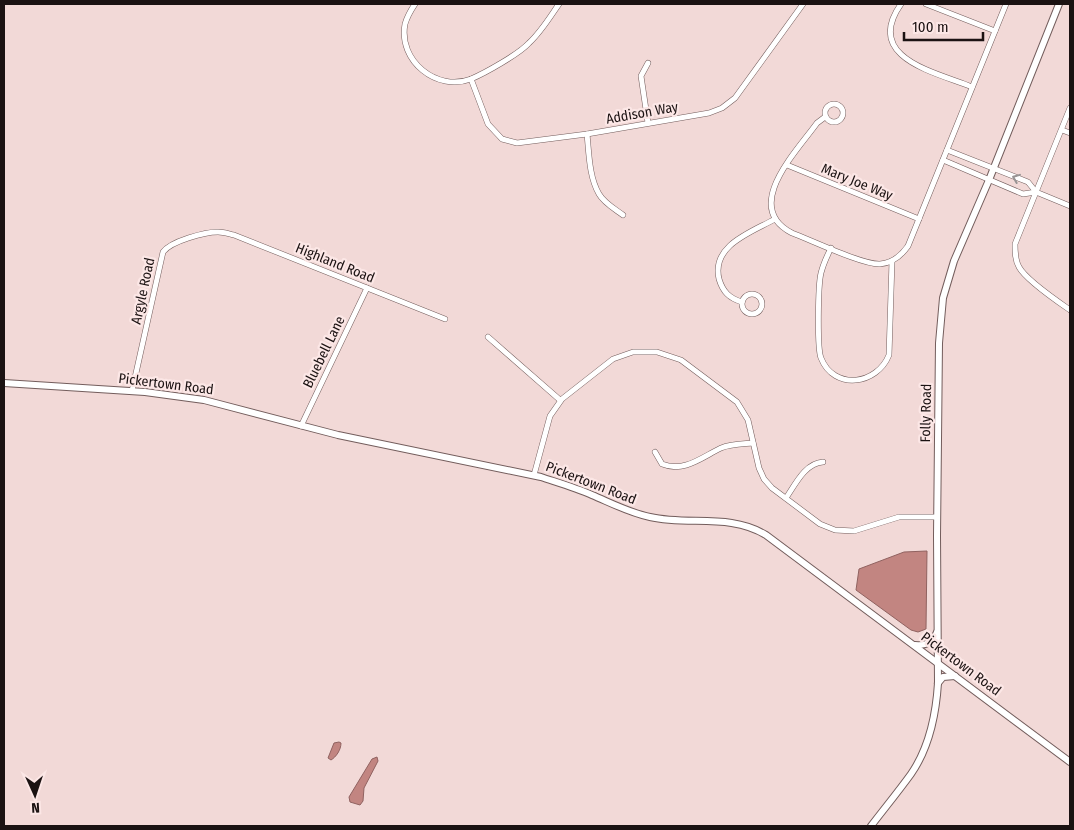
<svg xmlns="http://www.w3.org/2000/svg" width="1074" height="830" font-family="'Fira Sans Condensed',sans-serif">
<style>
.water{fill:#c28581;stroke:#906260}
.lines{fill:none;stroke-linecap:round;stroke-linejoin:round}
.minor-casing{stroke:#735d5c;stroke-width:6}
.tertiary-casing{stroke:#735d5c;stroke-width:8}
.minor{stroke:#fff;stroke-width:5}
.tertiary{stroke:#fff;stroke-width:6}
.oneway{stroke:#989494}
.labels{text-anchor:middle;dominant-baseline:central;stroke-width:4.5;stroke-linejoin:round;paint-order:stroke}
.street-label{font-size:14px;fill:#1b1212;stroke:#fce7e6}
</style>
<rect width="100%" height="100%" fill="#f2d9d7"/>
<g class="water">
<polygon points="927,551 926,629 918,632 911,630 856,590 859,569 904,552"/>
<path d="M339 742 341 743C341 750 336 757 331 760L328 758 334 743Z"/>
<polygon points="377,757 378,761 364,788 363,801 360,805 350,802 349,797 372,759"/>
</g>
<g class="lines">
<defs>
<g id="minor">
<path d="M415 4C411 10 407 17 405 24 398 61 437 92 471 79 485 73 519 54 529 43 541 32 550 17 559 4"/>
<path d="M901 4C863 58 935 72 972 87"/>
<polyline points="926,4 995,31"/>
<polyline points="648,63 641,76 648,123"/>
<polyline points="471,79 488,124 502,139 517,143 587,134 709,113 722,108 735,98 803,4"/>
<circle cx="834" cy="113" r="9"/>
<path d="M1070 108 1015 244C1015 252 1015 260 1019 267 1026 280 1057 301 1070 310"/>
<path d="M825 117 817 123C797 151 741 207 792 233 811 240 863 265 880 264 893 263 901 256 908 246L1006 4"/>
<polyline points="1062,130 1070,133"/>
<path d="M587 134C589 153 589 177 599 194 604 203 615 209 623 215"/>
<polyline points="947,150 1028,182 1036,192 1070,206"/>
<polyline points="943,160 1023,194 1036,192"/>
<polyline points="787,165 919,219"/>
<path d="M831 248C827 256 823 265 821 273 818 285 817 348 821 358 834 391 877 385 889 355L892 261"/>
<circle cx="752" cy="304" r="10"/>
<path d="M742 302C729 298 723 292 719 279 711 245 752 232 775 219"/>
<polyline points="488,337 560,400"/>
<path d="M132 391 163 252C171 241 205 232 218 232 224 232 229 234 234 235L445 319"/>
<polyline points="301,426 367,288"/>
<path d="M655 452 662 464C684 473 702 457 721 448 731 444 743 444 753 443"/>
<polyline points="534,475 550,416 562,399 613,359 633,352 657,352 681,360 737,402 748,420 759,468 764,479 772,488 820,524 835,530 854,531 899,517 937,517"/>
<path d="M786 498C795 485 805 463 823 462"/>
</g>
<g id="tertiary">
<path d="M4 383 145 392 204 400 338 435 541 477C559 483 576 488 592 495 611 503 630 513 650 517 689 526 730 513 766 535L1070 762"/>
<path d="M915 645C925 646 934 642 937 632"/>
<polyline points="938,683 943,677 955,676"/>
<path d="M871 826C884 809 898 792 911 774 929 748 936 715 938 683L937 536 939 343 943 298 954 261 989 180 1059 4"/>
</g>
</defs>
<use href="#minor" class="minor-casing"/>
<use href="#tertiary" class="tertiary-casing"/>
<use href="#minor" class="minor"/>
<use href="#tertiary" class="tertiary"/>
</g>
<defs><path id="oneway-chevron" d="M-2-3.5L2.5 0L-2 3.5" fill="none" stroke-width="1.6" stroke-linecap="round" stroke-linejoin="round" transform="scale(1.25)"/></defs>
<use class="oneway" href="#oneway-chevron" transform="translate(1016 178) rotate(-158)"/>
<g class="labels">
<g class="street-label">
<text transform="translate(642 113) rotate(-10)">Addison Way</text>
<text transform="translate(857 182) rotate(22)">Mary Joe Way</text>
<text transform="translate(335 263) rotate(22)">Highland Road</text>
<text transform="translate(143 291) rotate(-78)">Argyle Road</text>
<text transform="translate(324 352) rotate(-64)">Bluebell Lane</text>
<text transform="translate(166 384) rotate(7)">Pickertown Road</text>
<text transform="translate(926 413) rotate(-89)">Folly Road</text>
<text transform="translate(591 483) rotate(21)">Pickertown Road</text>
<text transform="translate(961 664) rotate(37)">Pickertown Road</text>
</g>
</g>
<rect width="1074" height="830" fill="none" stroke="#1b1212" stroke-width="10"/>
<g transform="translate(35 795) rotate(177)" stroke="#fce7e6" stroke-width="4" paint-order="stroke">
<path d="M0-4L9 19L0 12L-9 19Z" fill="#1b1212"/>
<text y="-8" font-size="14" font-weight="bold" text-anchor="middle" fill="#1b1212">N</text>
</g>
<path d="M904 32v8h79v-8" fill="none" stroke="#1b1212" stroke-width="2.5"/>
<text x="912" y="32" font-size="15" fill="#1b1212" stroke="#fce7e6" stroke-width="4" paint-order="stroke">100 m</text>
</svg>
